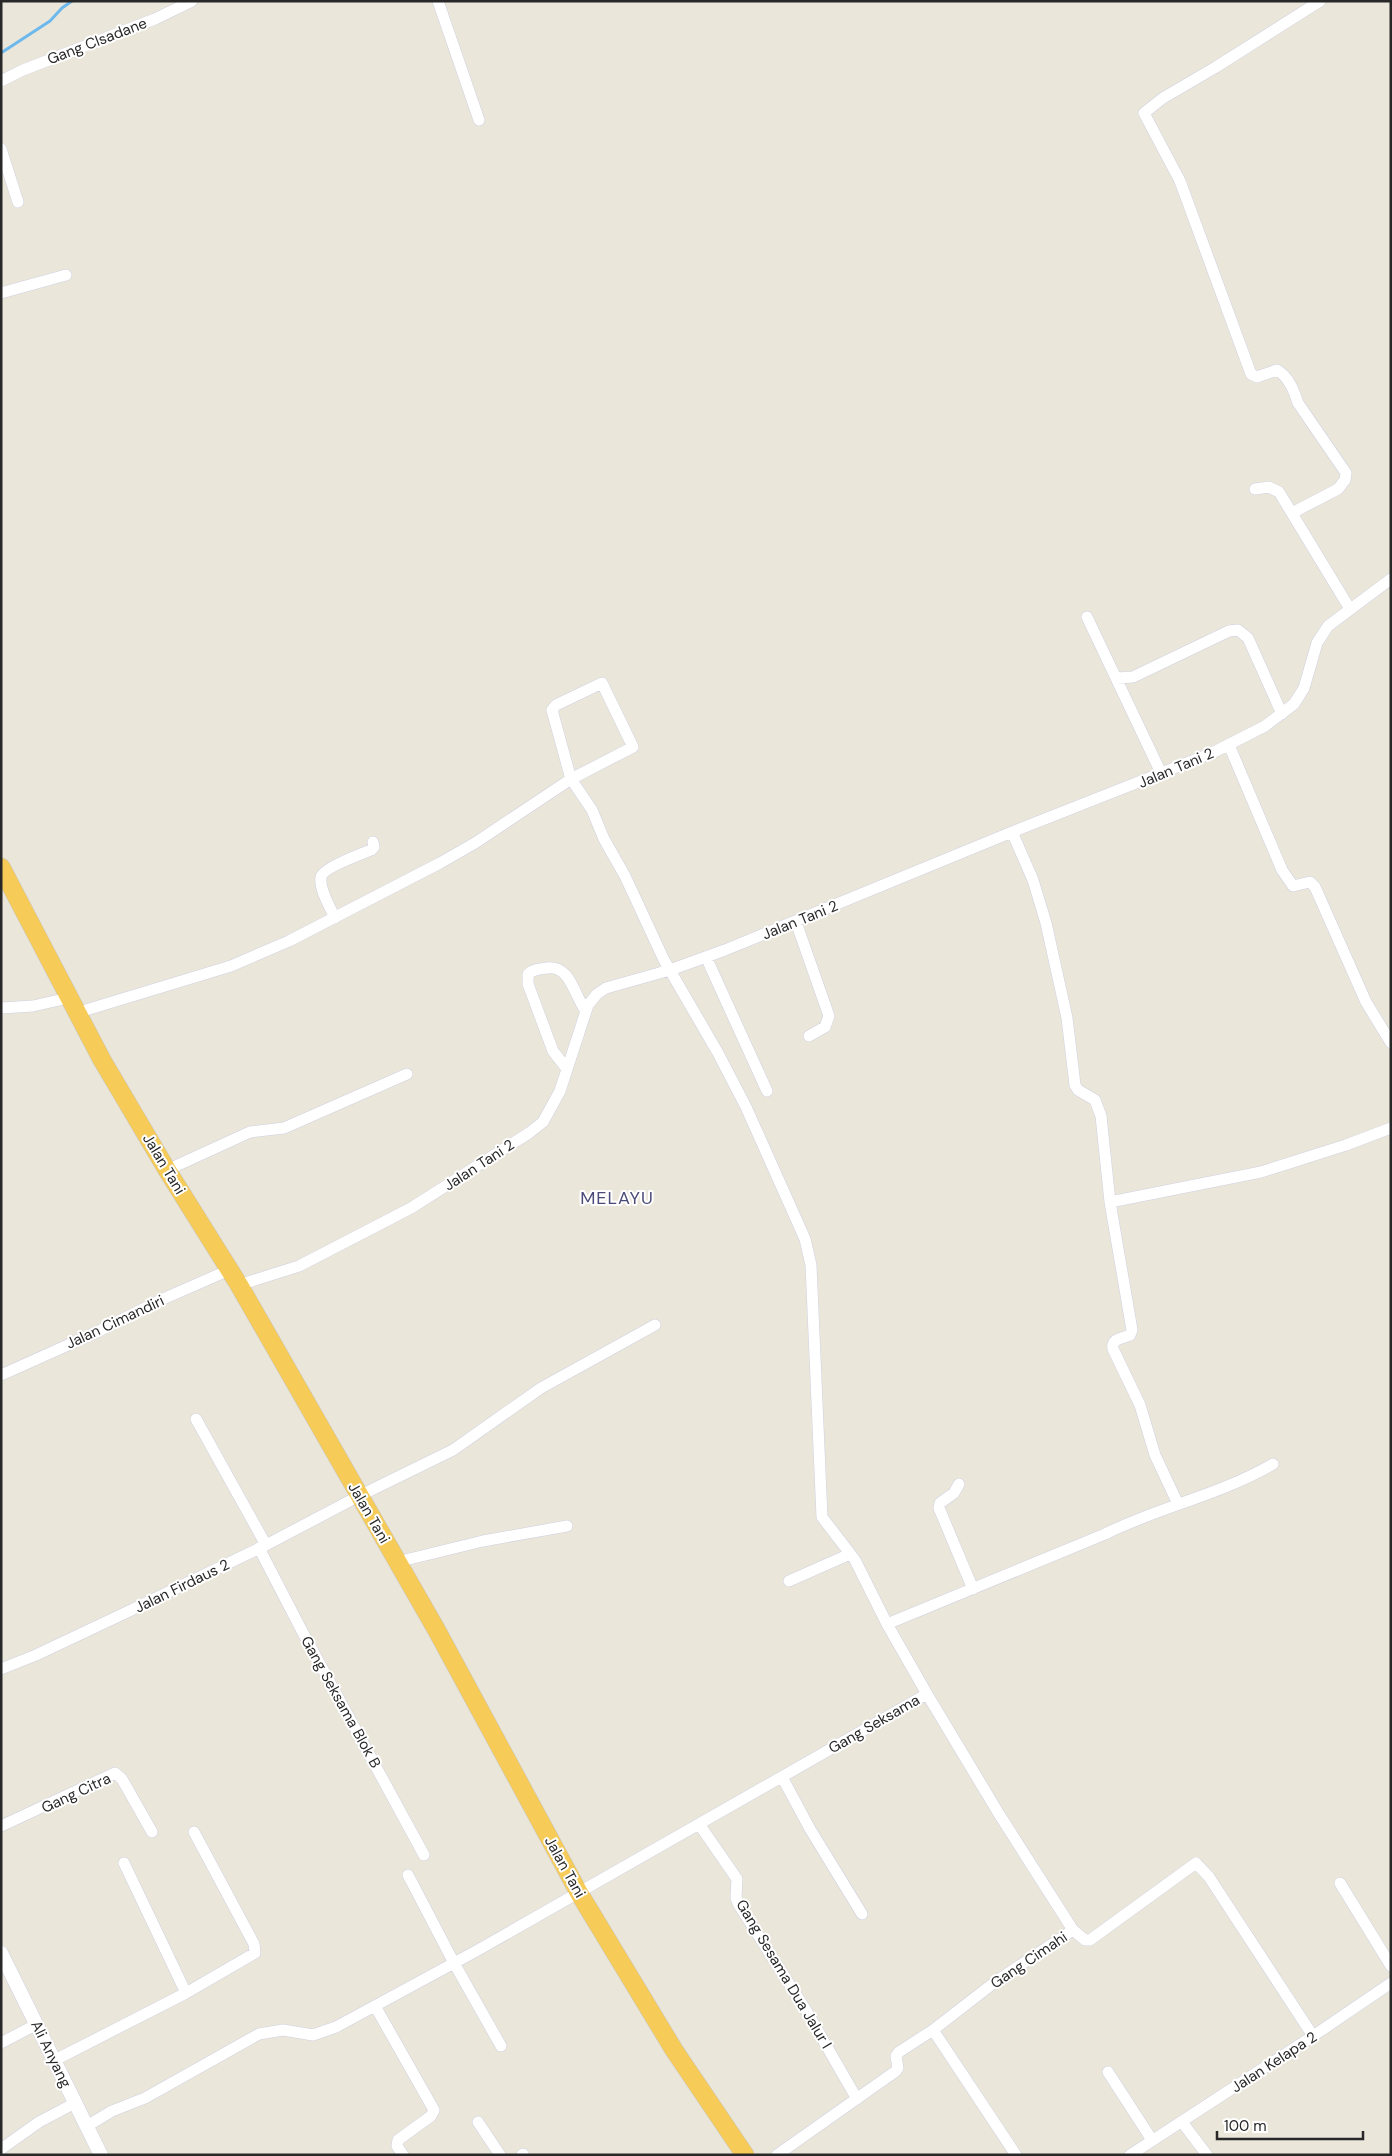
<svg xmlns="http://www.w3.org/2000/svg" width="1392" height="2156" font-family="'DM Sans',sans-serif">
<rect width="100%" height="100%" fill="#ebe6da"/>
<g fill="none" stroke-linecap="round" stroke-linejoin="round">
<path stroke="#6db9ed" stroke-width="3" d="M1 53 50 21 62 8 72 1"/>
<defs>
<path id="minor" d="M438 1 479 120
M1 81 23 70 155 19 192 1
M1 149 18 202
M1 293 66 275
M1255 489 1269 487 1279 492 1350 609
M1292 513 1338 489 1345 480 1346 473 1298 403C1294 391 1289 377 1277 370L1257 377 1251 374 1180 181 1144 113 1163 98 1216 67 1320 1
M1087 617 1162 775
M1117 678 1133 677 1229 631 1238 630 1248 638 1282 714
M1229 745 1282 870 1293 886 1310 882 1315 887 1366 1002 1391 1043
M1012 832 1033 880 1046 923 1067 1018 1075 1085 1078 1090 1095 1100 1101 1116 1110 1202 1132 1330 1130 1335C1122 1339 1111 1338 1113 1349L1140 1405 1155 1455 1178 1504
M335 918C330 907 319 889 321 877 323 868 361 854 371 850L374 847 373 842
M796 922 829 1016 825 1027 809 1036
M706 957 767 1091
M1 1008 33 1006 68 998
M76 1013 231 966 289 941 440 863 475 843 571 779 633 747 602 683 556 705 552 710 569 772 571 779 592 810 604 839 625 876 664 960 718 1053 746 1107 805 1239 811 1265 822 1517 855 1560 887 1624 1105 1534C1159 1507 1220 1495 1273 1464
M567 1069 553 1051 528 984V974C534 969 540 969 547 968 571 965 574 996 586 1011
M167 1170 250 1132 284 1128 407 1074
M1110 1202 1261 1172 1346 1145 1391 1128
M239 1285 299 1266 411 1208 529 1133 543 1122 560 1091 588 1005 597 994 606 988 670 970 725 950 1012 832 1212 753 1265 726 1294 704 1304 688 1317 643 1328 626 1391 579
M1 1375 97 1332 163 1299 229 1270
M196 1419 266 1545
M959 1484 954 1493 940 1503 939 1508 973 1589
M259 1548 303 1633 424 1855
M397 1562 483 1541 567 1526
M789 1581 850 1554
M887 1624 927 1694
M1 1669 36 1655 125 1613 266 1545 359 1496 453 1450 541 1388 655 1325
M782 1777 810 1829 862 1914
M699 1824 737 1879 736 1898 739 1905 807 2012 857 2099
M1 1826 115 1773 122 1779 152 1832
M124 1863 186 1993
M408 1875 454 1963 501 2046
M1340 1883 1391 1966
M375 2006 434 2110 431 2116 398 2140 397 2146 403 2155
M933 2030 1016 2155
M1 2043 37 2024
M55 2060 186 1993 255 1953 254 1944 194 1832
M1108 2072 1152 2140
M478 2122 500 2155
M1182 2122 1207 2155
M87 2126 112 2111 145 2098 259 2034 283 2030 313 2035 336 2027 478 1950 927 1694 999 1814 1073 1930
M1 2149 39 2122 75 2103
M522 2155 523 2154
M777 2155 896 2071 898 2068 896 2056 899 2052 933 2030 995 1982 1073 1930 1085 1940H1090L1196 1863 1209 1877 1313 2036
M1130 2155 1313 2036 1391 1983"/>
<path id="tertiary" d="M1 1953 101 2155"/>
<path id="trunk" d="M1 867 102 1060 167 1170 239 1285 436 1629 579 1893 674 2050 745 2155"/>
</defs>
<use href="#minor" stroke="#cfd0e1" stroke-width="12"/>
<use href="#tertiary" stroke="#cfd0e1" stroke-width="15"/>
<use href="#trunk" stroke="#c7c7c7" stroke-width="19"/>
<use href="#minor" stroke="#fff" stroke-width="11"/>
<use href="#tertiary" stroke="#fff" stroke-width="14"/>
<use href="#trunk" stroke="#f6cb58" stroke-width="18"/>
</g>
<g text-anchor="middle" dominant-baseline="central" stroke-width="4" stroke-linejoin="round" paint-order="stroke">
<g font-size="15" fill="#282828" stroke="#fff">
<text transform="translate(97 41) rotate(-21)">Gang CIsadane</text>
<text transform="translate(1176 768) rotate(-23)">Jalan Tani 2</text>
<text transform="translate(800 920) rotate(-22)">Jalan Tani 2</text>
<text transform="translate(164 1164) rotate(59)">Jalan Tani</text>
<text transform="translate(479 1165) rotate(-33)">Jalan Tani 2</text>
<text transform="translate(115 1322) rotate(-25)">Jalan Cimandiri</text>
<text transform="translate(369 1513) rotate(60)">Jalan Tani</text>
<text transform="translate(182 1586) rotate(-26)">Jalan Firdaus 2</text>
<text transform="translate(341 1702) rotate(61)">Gang Seksama Blok B</text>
<text transform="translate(874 1724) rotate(-30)">Gang Seksama</text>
<text transform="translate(76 1793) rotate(-25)">Gang Citra</text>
<text transform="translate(565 1867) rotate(61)">Jalan Tani</text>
<text transform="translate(1029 1960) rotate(-34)">Gang Cimahi</text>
<text transform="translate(784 1974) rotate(59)">Gang Sesama Dua Jalur I</text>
<text transform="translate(51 2054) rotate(64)">Ali Anyang</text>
<text transform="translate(1274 2062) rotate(-33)">Jalan Kelapa 2</text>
</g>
<g font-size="18" letter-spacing="1" fill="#4a4b78" stroke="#fff">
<text x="617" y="1198">MELAYU</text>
</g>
</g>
<rect width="1392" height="2156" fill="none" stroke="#282828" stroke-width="5"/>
<path d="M1217 2131v8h146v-8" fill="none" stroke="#282828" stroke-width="2.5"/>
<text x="1224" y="2131" font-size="15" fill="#282828" stroke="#ffffff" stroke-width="4" paint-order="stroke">100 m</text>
</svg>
